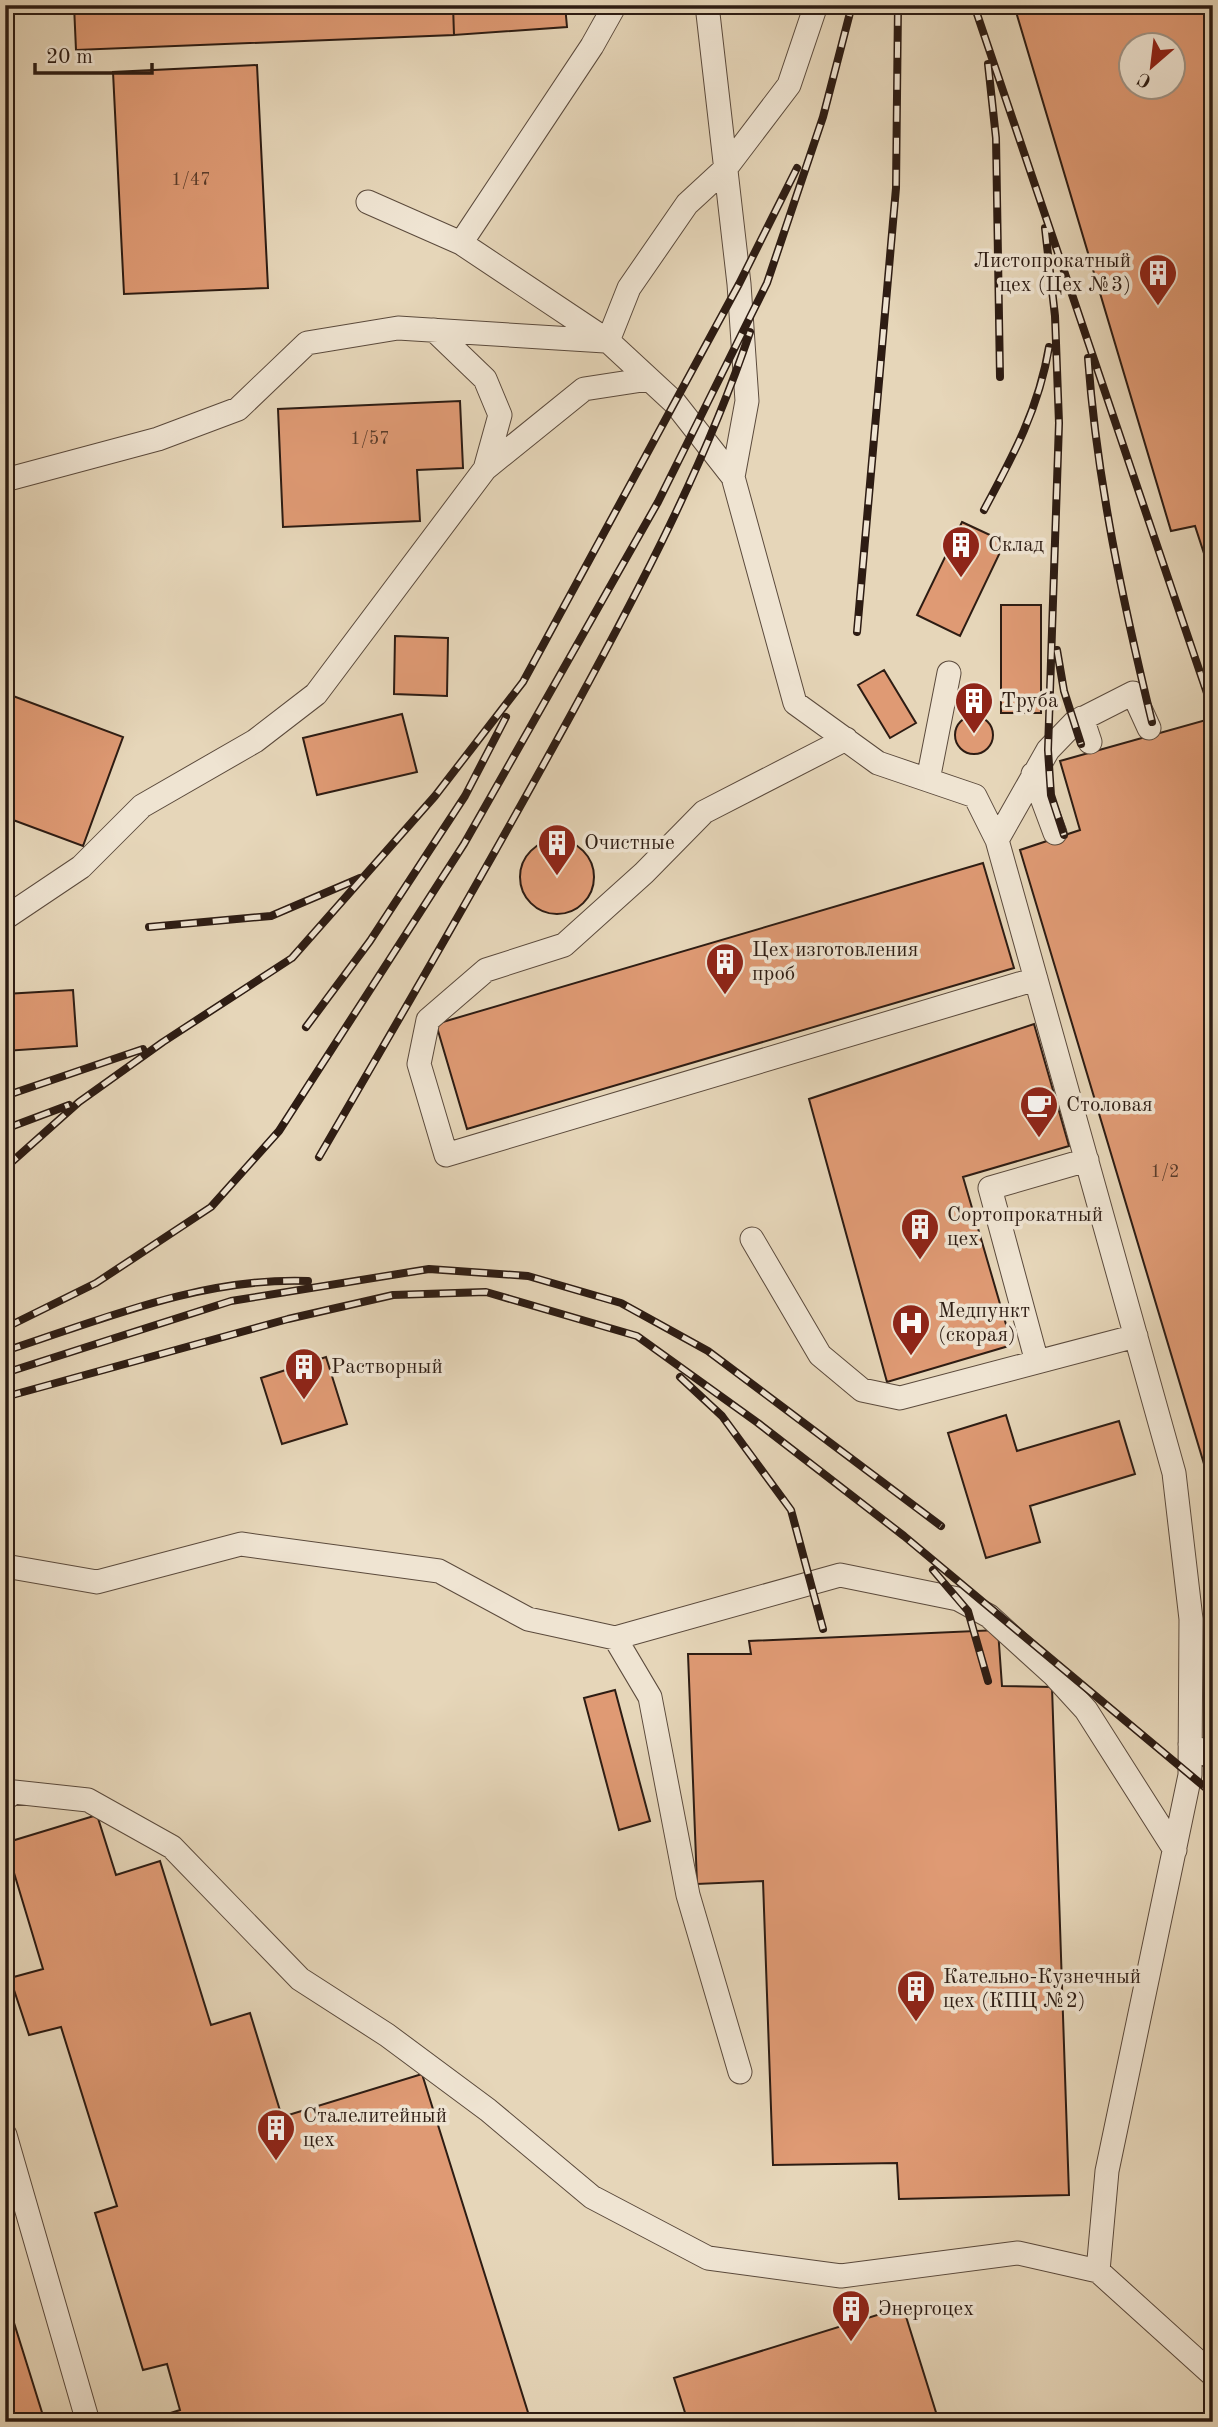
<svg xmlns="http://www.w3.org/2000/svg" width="1218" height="2427" font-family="'Old Standard TT',serif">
<rect width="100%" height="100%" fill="#e6d6b9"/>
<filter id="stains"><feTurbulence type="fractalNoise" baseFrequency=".00286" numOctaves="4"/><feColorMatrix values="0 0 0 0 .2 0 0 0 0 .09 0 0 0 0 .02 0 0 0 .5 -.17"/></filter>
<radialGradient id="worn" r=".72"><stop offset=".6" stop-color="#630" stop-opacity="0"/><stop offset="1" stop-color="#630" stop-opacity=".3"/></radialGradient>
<path fill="#df9a74" stroke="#2d1c13" stroke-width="2" fill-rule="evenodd" d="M74 5H453L454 35 76 50Z
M453 5H565L567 27 454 35Z
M1014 5H1213V581L1195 526 1171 531ZM1130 46H1172V88H1130Z
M257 65 268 288 124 294 113 72Z
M460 401 463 468 417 470 420 521 283 527 278 409Z
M962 522 1005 542 960 636 917 615Z
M1001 605H1041V713H1001Z
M395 636 448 638 447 696 394 694Z
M884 670 916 723 890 738 858 685Z
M5 693 123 737 83 846 5 817Z
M402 714 417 772 317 795 303 738Z
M955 735a19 19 0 1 1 38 0a19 19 0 1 1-38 0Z
M1213 718V1494L1020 850 1080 830 1060 761Z
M520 877a37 37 0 1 1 74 0a37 37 0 1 1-74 0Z
M983 863 1014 968 467 1129 436 1024Z
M73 990 77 1046 5 1051V994Z
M1034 1024 1069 1146 963 1177 1012 1345 887 1382 809 1099Z
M326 1357 347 1424 282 1444 261 1378Z
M1006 1415 1017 1451 1119 1421 1135 1474 1030 1506 1040 1542 986 1558 948 1433Z
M998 1630 1002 1686 1052 1687 1069 2195 899 2199 897 2163 773 2165 763 1881 697 1884 688 1654H751L749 1641Z
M615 1690 650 1821 619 1830 584 1698Z
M97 1815 116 1875 160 1861 211 2025 250 2013 282 2117 422 2074 531 2422H142L180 2410 167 2364 143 2370 95 2213 117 2206 61 2027 29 2035 10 1978 43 1969 5 1843Z
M5 2294 45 2422H5Z
M903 2307 939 2422H860L859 2419 850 2422H688L674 2378Z"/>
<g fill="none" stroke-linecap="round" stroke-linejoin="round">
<defs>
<path id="service" d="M707 5 739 284 747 401 733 477
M368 202 461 243 608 341 675 403 733 477 795 703 878 763 975 796 997 840 1174 1473 1191 1619 1190 1775 1107 2171 1098 2271 1213 2375
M461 243 592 46 615 5
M434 330 485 379 500 415 485 469
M608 341 629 288 687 204 726 168 789 85 816 5
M5 480 158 439 238 409 307 343 398 328 605 341
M1082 718 1090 742
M846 739 704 812 644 873 564 945 486 970 428 1020 419 1064 446 1155 1036 979
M1033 774 1055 833
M928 780 949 673
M997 840 1048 750 1074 723 1133 693 1149 728
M5 918 81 867 142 806 255 741 316 694 485 469 584 389 649 379
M752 1239 820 1355 862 1390 900 1398 1136 1336
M1037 1362 990 1188 1087 1160
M5 1566 97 1582 241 1544 439 1571 528 1619 615 1638 840 1575 958 1599 989 1616 1054 1675 1086 1710 1175 1850
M615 1638 650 1697 688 1895 740 2072
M1190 1744 1213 1758
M5 1799 14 1792 88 1800 172 1847 300 1979 387 2035 488 2110 592 2197 708 2258 841 2276 1018 2253 1098 2271
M5 2135 88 2422"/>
</defs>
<use href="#service" stroke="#5b4a3c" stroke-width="25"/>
<use href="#service" stroke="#efe4d2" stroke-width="23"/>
<defs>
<path id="rail" d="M974 5 1210 702
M988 64 996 138 1000 377
M1045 228 1055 316 1059 423 1048 750 1051 795 1064 835
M1088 358C1097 482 1123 602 1152 722
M984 510C1013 456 1039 408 1049 347
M857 632 896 188 898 5
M1057 650 1064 691 1081 744
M149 927 271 916 360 878
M306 1027 370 941 465 796 506 717
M5 1096 143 1049
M5 1129 69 1105
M319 1157C405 1009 491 861 573 711 640 588 705 465 750 332
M5 1168 79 1102 163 1042 292 958 435 796 523 682 739 284 797 168
M5 1328 96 1283 211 1207 279 1131 464 844 658 502 767 283 823 117 852 5
M5 1351C103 1319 203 1277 308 1281
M5 1373 231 1301 429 1269 528 1276 621 1303 708 1351 941 1526
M680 1377 722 1416 791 1510 823 1629
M5 1397 288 1319 393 1295 486 1292 637 1336 758 1423 904 1536 1213 1794
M933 1570 968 1611 988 1681"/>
</defs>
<use href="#rail" stroke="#2d1c13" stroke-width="8"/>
<use href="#rail" stroke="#efe4d2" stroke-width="5" stroke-dasharray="16" stroke-linecap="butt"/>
</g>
<defs>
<symbol id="building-pin" viewBox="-11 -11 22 30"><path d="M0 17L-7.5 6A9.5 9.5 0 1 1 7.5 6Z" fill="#8f2418" stroke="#efe4d2"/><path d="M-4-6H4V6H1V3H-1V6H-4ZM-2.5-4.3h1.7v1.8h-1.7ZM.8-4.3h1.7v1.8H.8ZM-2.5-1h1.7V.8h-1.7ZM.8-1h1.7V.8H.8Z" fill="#fff"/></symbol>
<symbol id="cafe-pin" viewBox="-11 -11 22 30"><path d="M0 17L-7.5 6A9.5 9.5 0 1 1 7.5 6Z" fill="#8f2418" stroke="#efe4d2"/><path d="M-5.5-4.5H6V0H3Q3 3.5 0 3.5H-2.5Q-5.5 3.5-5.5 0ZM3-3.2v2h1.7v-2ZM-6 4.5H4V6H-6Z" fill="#fff"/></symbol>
<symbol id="hospital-pin" viewBox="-11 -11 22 30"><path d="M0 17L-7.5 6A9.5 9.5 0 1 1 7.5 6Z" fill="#8f2418" stroke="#efe4d2"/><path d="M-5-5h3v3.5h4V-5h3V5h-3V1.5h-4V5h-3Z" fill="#fff"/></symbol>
</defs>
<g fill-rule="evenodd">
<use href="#building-pin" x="1136" y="251" width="44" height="60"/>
<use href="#building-pin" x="939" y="523" width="44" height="60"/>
<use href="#building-pin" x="952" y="679" width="44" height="60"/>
<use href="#building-pin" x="535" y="821" width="44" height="60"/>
<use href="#building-pin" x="703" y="940" width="44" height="60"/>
<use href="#cafe-pin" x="1017" y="1083" width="44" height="60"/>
<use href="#building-pin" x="898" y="1205" width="44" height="60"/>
<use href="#hospital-pin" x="889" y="1301" width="44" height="60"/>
<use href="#building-pin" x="282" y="1345" width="44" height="60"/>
<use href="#building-pin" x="894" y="1967" width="44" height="60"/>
<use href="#building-pin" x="254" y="2106" width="44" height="60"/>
<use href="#building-pin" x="829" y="2287" width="44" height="60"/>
</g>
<g text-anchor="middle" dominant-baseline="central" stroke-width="7" stroke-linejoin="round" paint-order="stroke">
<g font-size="18" fill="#5a3c2b">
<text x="191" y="180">1/47</text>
<text x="370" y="439">1/57</text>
<text x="1165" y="1172">1/2</text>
</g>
<g font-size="21" fill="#2d1c13" stroke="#efe4d2" text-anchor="start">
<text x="1131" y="261" text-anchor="end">Листопрокатный<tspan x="1131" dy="24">цех (Цех №3)</tspan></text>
<text x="988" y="545">Склад</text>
<text x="1001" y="701">Труба</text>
<text x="584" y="843">Очистные</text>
<text x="752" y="950">Цех изготовления<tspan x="752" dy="24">проб</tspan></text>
<text x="1066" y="1105">Столовая</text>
<text x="947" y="1215">Сортопрокатный<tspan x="947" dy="24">цех</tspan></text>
<text x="938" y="1311">Медпункт<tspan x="938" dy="24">(скорая)</tspan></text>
<text x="331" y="1367">Растворный</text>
<text x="943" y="1977">Кательно-Кузнечный<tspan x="943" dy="24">цех (КПЦ №2)</tspan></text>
<text x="303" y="2116">Сталелитейный<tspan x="303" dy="24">цех</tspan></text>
<text x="878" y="2309">Энергоцех</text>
</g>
</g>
<rect width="1218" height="2427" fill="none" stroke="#e6d6b9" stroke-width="28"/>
<rect x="7" y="7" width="1204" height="2413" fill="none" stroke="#2d1c13" stroke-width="3.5"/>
<rect x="14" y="14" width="1190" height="2399" fill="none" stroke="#2d1c13" stroke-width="2"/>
<g transform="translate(1152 66) rotate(208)"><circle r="33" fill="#efe4d2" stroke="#a19486" stroke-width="2"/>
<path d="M0-5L12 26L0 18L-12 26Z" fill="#8f2418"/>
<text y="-10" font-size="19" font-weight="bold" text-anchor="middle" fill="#2d1c13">С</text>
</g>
<path d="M35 63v10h117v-10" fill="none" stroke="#2d1c13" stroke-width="3.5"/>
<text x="46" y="63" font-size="21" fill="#2d1c13" stroke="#efe4d2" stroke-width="5" paint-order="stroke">20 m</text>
<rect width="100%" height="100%" filter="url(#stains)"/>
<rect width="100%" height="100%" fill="url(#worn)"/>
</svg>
